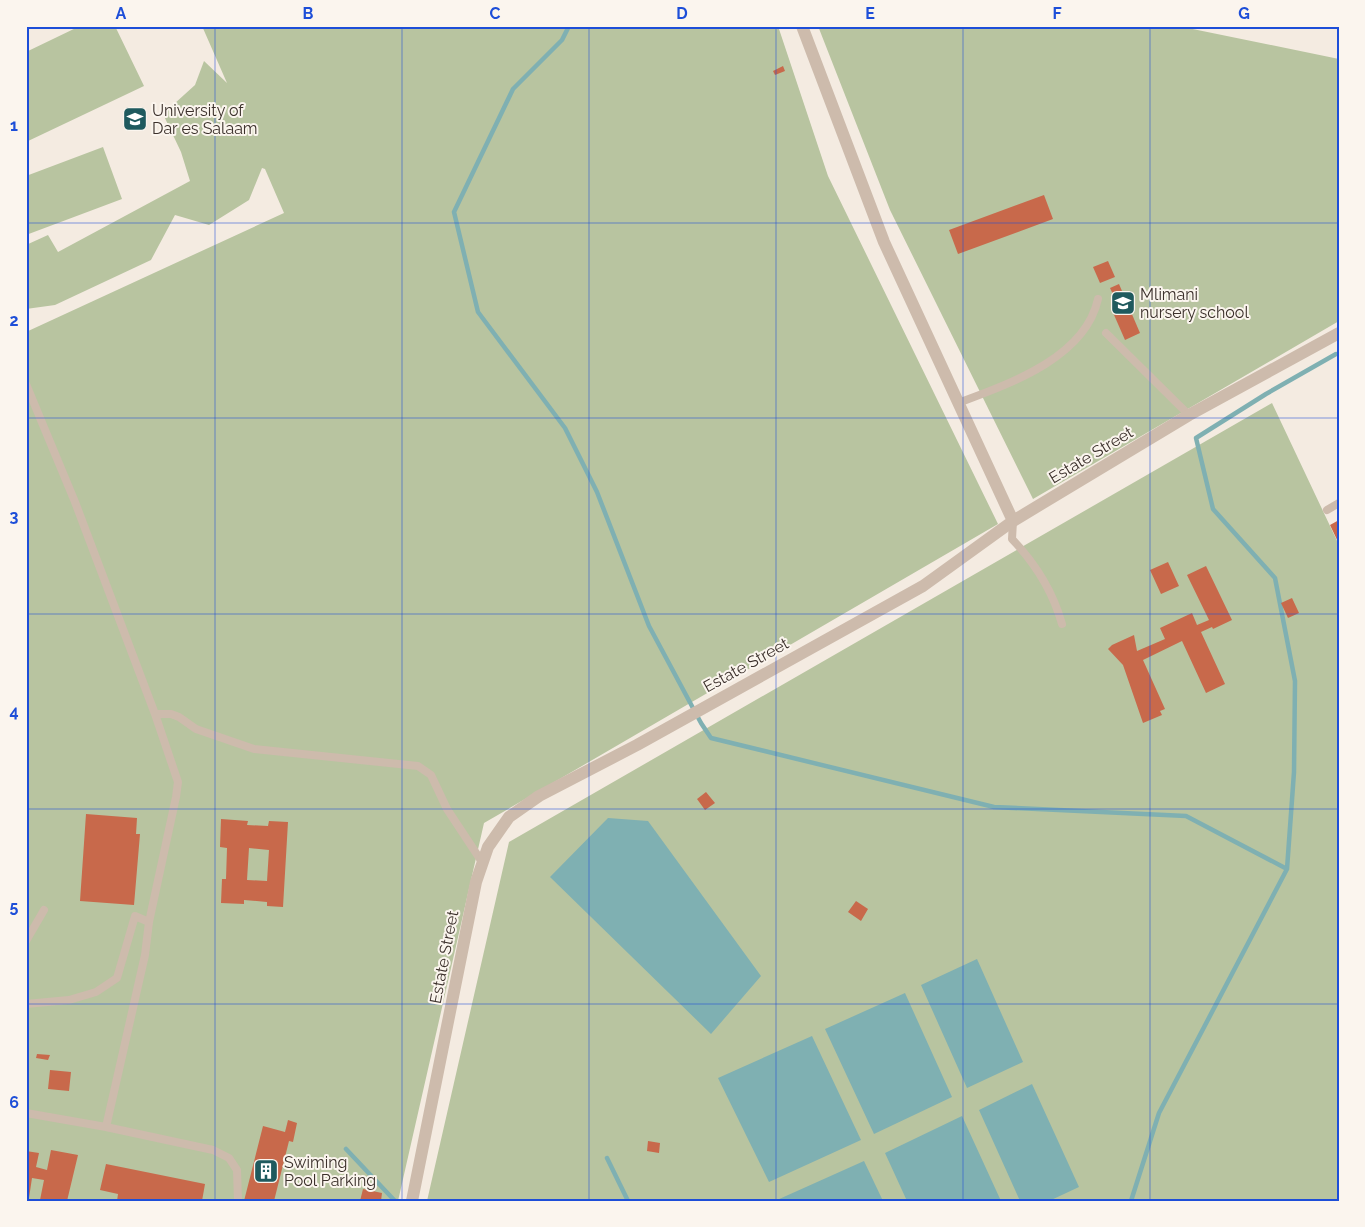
<svg xmlns="http://www.w3.org/2000/svg" width="1365" height="1227" font-family="Raleway,sans-serif">
<rect width="100%" height="100%" fill="#f4ebe1"/>
<path fill="#b8c4a0" d="M80 26H115L144 86 26 142V52Z
M202 26H778L828 176 998 524 484 823 398 1201H26V332L284 213 265 169 262 168 249 200 209 225 175 215 151 260 55 305 26 309V245L48 235 58 252 190 181 181 152 163 114 195 85 204 61 227 83Z
M818 26H1178L1339 59V321L1033 499 890 210Z
M103 147 122 199 26 235V176Z
M1272 403 1339 545V1201H427L509 842Z"/>
<path fill="#7fb0b2" d="M608 818 648 821 761 976 711 1034 550 877Z
M977 959 1023 1062 967 1088 921 985Z
M905 993 952 1097 874 1134 825 1029Z
M812 1036 861 1140 769 1182 718 1078Z
M1032 1084 1079 1187 1049 1201H1020L979 1110Z
M962 1116 1001 1201H907L885 1153Z
M864 1161 883 1201 777 1200Z"/>
<g fill="none" stroke-linecap="round" stroke-linejoin="round">
<path stroke="#7fb0b2" stroke-width="4.5" d="M569 26 562 40 513 89 454 212 478 312 565 428 597 492 649 626 701 723 711 738 994 807 1186 816 1287 869
M346 1149 395 1201
M607 1158 628 1201
M1131 1201 1159 1113 1287 869 1294 772 1295 681 1275 578 1213 509 1196 438 1266 394 1336 354"/>
</g>
<path fill="#c8694b" fill-rule="evenodd" d="M783 66 785 71 775 75 773 71Z
M1044 195 1053 219 958 254 949 230Z
M1108 261 1115 277 1100 283 1093 267Z
M1119 284 1140 333 1125 340 1111 308 1118 305 1110 288Z
M1339 520V544L1330 525Z
M1168 562 1179 586 1161 594 1150 570Z
M1206 566 1232 620 1213 629 1212 627 1201 632 1225 684 1206 693 1182 641 1143 660 1165 709 1160 711 1162 715 1143 723 1123 665 1108 649 1112 645 1134 635 1137 651 1165 639 1160 628 1192 613 1197 625 1209 620 1187 575Z
M1292 598 1299 613 1288 618 1281 603Z
M706 792 715 803 705 810 697 799Z
M86 814 137 818 136 834H140L134 905 80 901Z
M221 819 248 821 247 825 268 826 269 821 288 822 283 907 267 906V902L244 900V904L221 903 222 879H226L227 848 220 847ZM249 848 269 850 267 881 247 880Z
M856 901 868 909 861 921 848 912Z
M37 1054 50 1055 48 1060 36 1058Z
M50 1070 71 1072 69 1091 48 1089Z
M288 1120 297 1123 293 1142 289 1141 274 1201H244L263 1126 285 1132Z
M648 1141 660 1143 659 1153 647 1151Z
M51 1150 78 1155 67 1201 40 1200 44 1180 32 1178 29 1198 26 1197V1151L39 1153 36 1167 47 1170Z
M106 1164 205 1184 202 1201H117L118 1194 100 1190Z
M363 1189 382 1193 381 1201H360Z"/>
<g fill="none" stroke-linecap="round" stroke-linejoin="round">
<path stroke="#cdbbac" stroke-width="8" d="M1106 333 1189 415
M26 384 75 502 155 714 178 782 176 797 149 922 145 955 106 1127
M958 403C1009 384 1085 358 1098 299
M1327 510 1339 503
M1013 521 1012 539C1035 563 1053 592 1062 624
M155 714H171L179 717 196 729 254 749 418 766 431 775 447 809 482 862
M26 941 44 910
M26 1004 69 1000 96 992 117 978 135 916 149 922
M26 1113 106 1127 213 1150 229 1158 237 1170 238 1201"/>
<path stroke="#cdbbac" stroke-width="12" d="M802 26 884 242 1013 521
M412 1201 476 882 488 847 509 817 539 796 637 745 923 586 1013 521 1189 415 1339 333"/>
</g>
<path fill="none" stroke="#1d4ed8" stroke-width="1" stroke-opacity="0.55" d="M215 26V1201M402 26V1201M589 26V1201M776 26V1201M963 26V1201M1150 26V1201M26 223H1339M26 418H1339M26 614H1339M26 809H1339M26 1004H1339"/>
<defs>
<symbol id="university-square" viewBox="-11 -11 22 22"><rect x="-9" y="-9" width="18" height="18" rx="4" fill="#1f5a5e" stroke="#fbf5ee"/><path d="M0-5L7-2L0 1L-7-2ZM-4 1L0 2.5L4 1V4Q0 6-4 4Z" fill="#fff"/></symbol>
<symbol id="school-square" viewBox="-11 -11 22 22"><rect x="-9" y="-9" width="18" height="18" rx="4" fill="#1f5a5e" stroke="#fbf5ee"/><path d="M0-5L7-2L0 1L-7-2ZM-4 1L0 2.5L4 1V4Q0 6-4 4Z" fill="#fff"/></symbol>
<symbol id="building-square" viewBox="-11 -11 22 22"><rect x="-9" y="-9" width="18" height="18" rx="4" fill="#1f5a5e" stroke="#fbf5ee"/><path d="M-4-6H4V6H1V3H-1V6H-4ZM-2.5-4.3h1.7v1.8h-1.7ZM.8-4.3h1.7v1.8H.8ZM-2.5-1h1.7V.8h-1.7ZM.8-1h1.7V.8H.8Z" fill="#fff"/></symbol>
</defs>
<g fill-rule="evenodd">
<use href="#university-square" x="121" y="105" width="28" height="28"/>
<use href="#school-square" x="1109" y="289" width="28" height="28"/>
<use href="#building-square" x="252" y="1157" width="28" height="28"/>
</g>
<g text-anchor="middle" dominant-baseline="central" stroke-width="4" stroke-linejoin="round" paint-order="stroke">
<g font-size="16" fill="#3b302b" stroke="#fbf5ee" text-anchor="start">
<text x="152" y="110">University of<tspan x="152" dy="18">Dar es Salaam</tspan></text>
<text x="1140" y="294">Mlimani<tspan x="1140" dy="18">nursery school</tspan></text>
<text x="284" y="1162">Swiming<tspan x="284" dy="18">Pool Parking</tspan></text>
</g>
<g font-size="16" fill="#3b302b" stroke="#fbf5ee">
<text transform="translate(1091 455) rotate(-31)">Estate Street</text>
<text transform="translate(746 665) rotate(-29)">Estate Street</text>
<text transform="translate(444 957) rotate(-79)">Estate Street</text>
</g>
</g>
<rect width="1365" height="1227" fill="none" stroke="#fbf5ee" stroke-width="55"/>
<rect x="28" y="28" width="1310" height="1172" fill="none" stroke="#1d4ed8" stroke-width="2"/>
<g font-size="16" text-anchor="middle" font-weight="bold" fill="#1d4ed8">
<text x="121" y="19">A</text>
<text x="308" y="19">B</text>
<text x="495" y="19">C</text>
<text x="682" y="19">D</text>
<text x="870" y="19">E</text>
<text x="1057" y="19">F</text>
<text x="1244" y="19">G</text>
<text x="14" y="131">1</text>
<text x="14" y="326">2</text>
<text x="14" y="522">3</text>
<text x="14" y="717">4</text>
<text x="14" y="912">5</text>
<text x="14" y="1108">6</text>
</g>
</svg>
